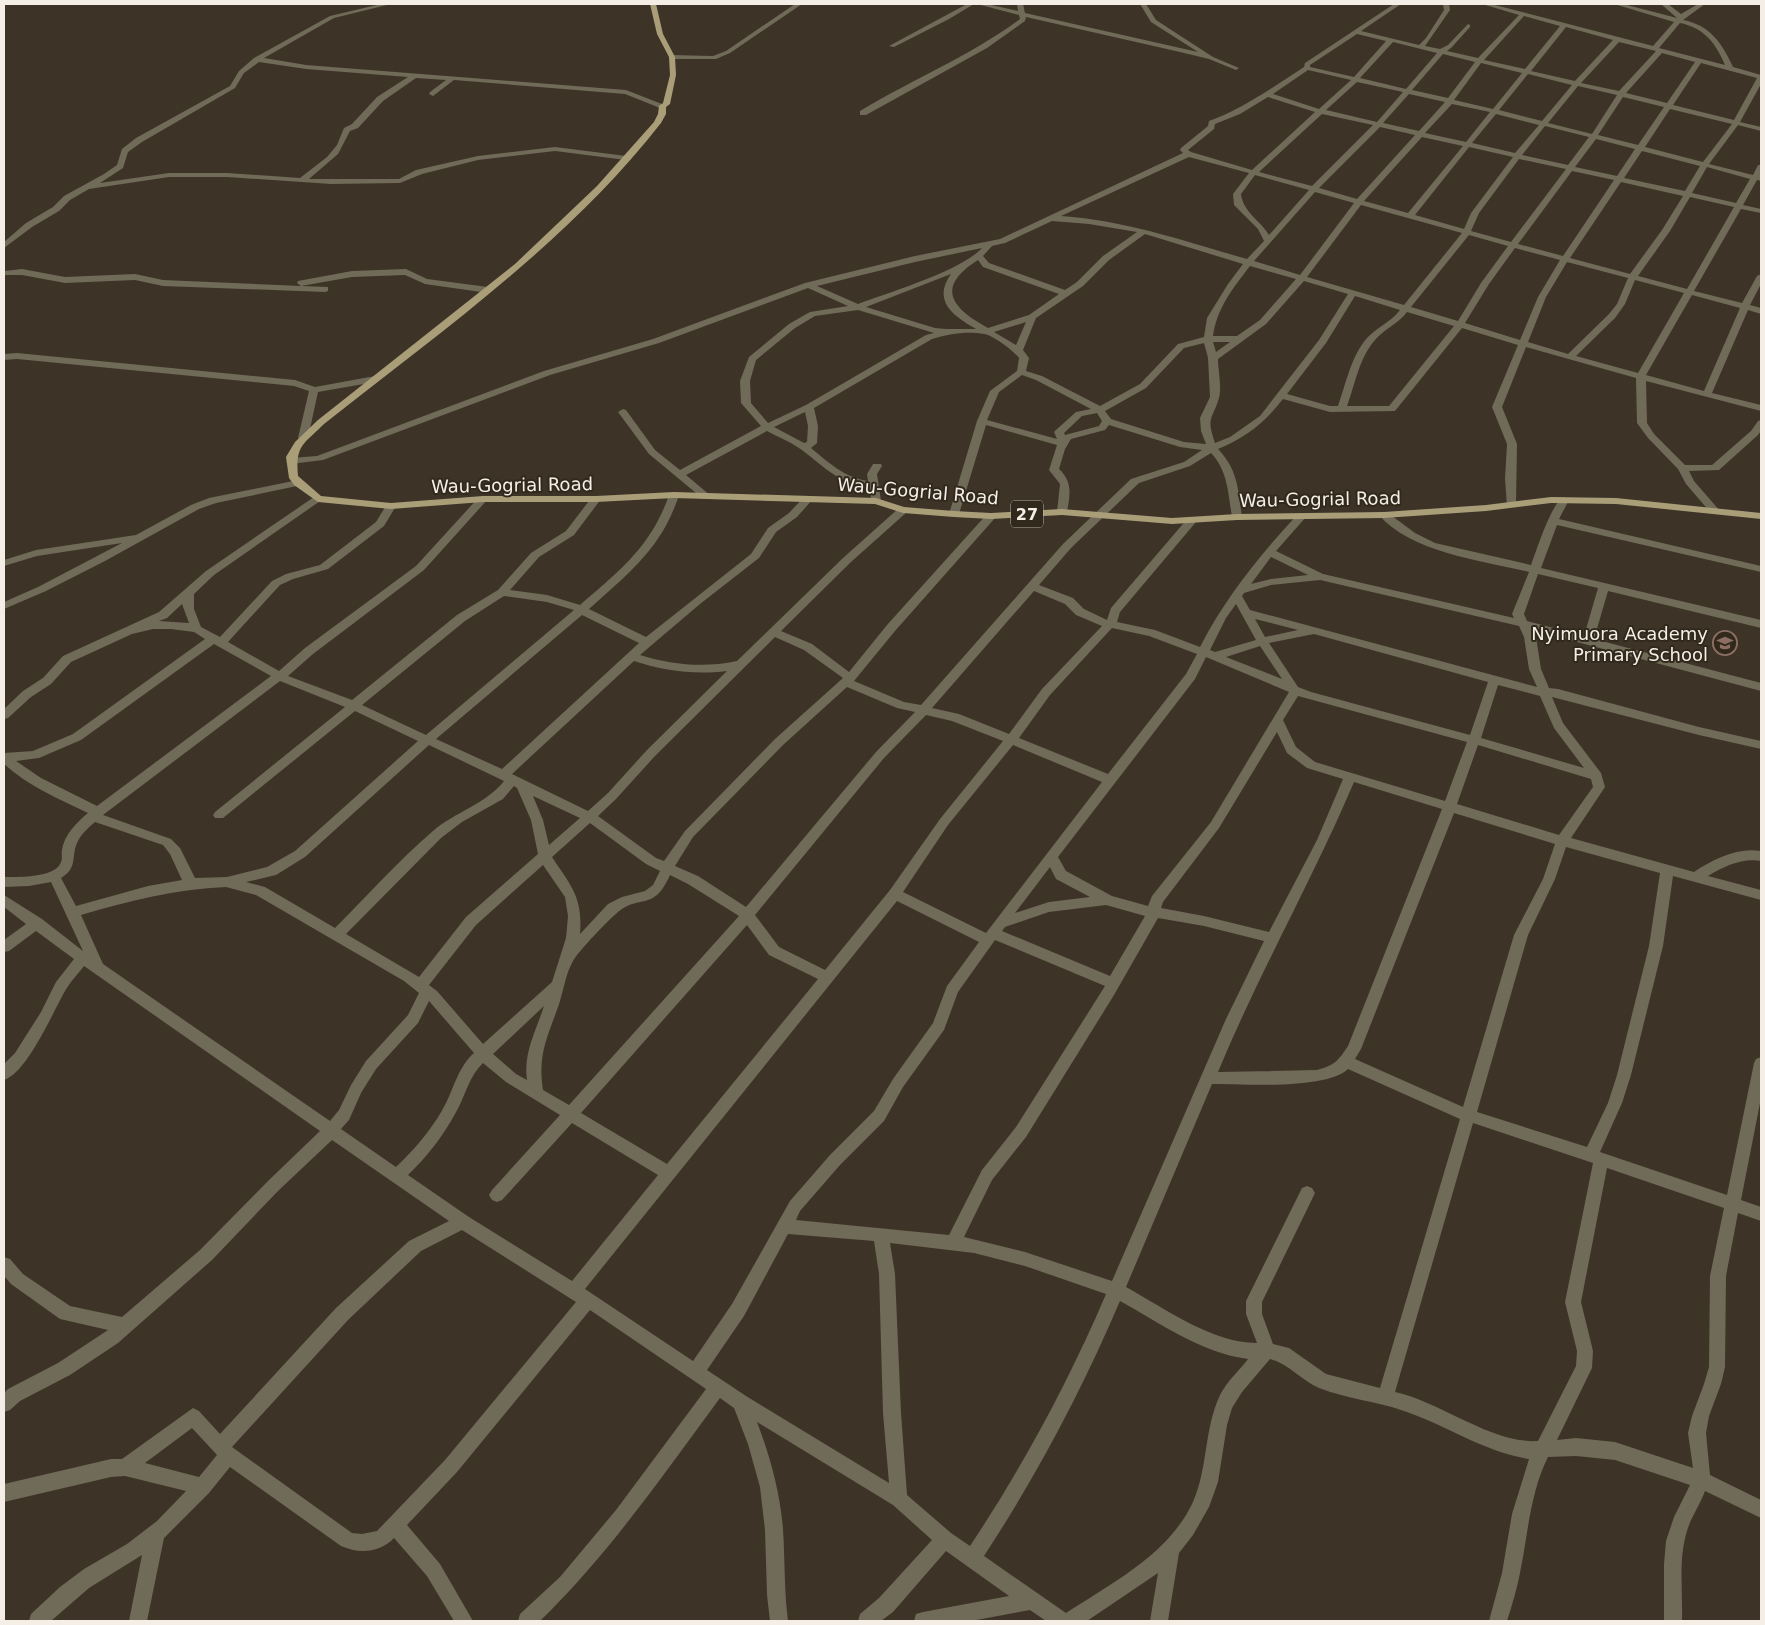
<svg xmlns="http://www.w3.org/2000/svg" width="1765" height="1625" font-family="'DejaVu Sans',sans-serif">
<rect width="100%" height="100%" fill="#3d3327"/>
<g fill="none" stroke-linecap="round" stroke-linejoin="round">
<path fill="#706a58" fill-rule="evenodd" d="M381 4H391L334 18 264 58 306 65 626 90 667 106 660 108 625 94 454 80 433 96 429 94 430 92 446 80 416 78 383 101 358 128 350 131 338 154 309 179H399L416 170 478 156 555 147 626 156 630 158 626 160 555 151 478 160 422 174 400 183 331 184 227 177H169L89 189 70 200 59 211 32 227 4 248V242L26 223 53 207 64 196 104 174 117 165 122 149 136 138 230 86 239 71 254 58 330 16ZM259 62 306 69 408 77 377 97 352 124 344 128 337 145 327 157 300 178 227 173H169L100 183 123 168 128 152 142 142 235 88 244 73Z
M795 4H802L730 53 716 59H672L669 57 672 55 713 56 726 51Z
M967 4H974L949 19 894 47 889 46Z
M977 4H987L1018 11 1017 4H1023L1025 13 1198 52 1151 22 1140 4H1146L1156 20 1213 57 1239 68 1236 70 1209 59 1180 52 1026 17 1025 21 987 48 866 115H860V111C913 79 970 56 1020 19L1019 15Z
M1394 4H1401L1361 31 1419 45 1426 38 1444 10 1443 4H1449L1450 10 1425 46 1440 49 1448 45 1468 24 1470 25V27L1452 47 1447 51 1478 58 1519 15 1482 4H1491L1653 46 1674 22 1614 4H1623L1677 18 1661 4H1668L1681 14 1698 4H1705L1683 20C1710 25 1722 43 1733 67L1761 75V84L1740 122 1761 127V131L1738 125 1709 164 1753 175 1758 165H1761L1760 176 1761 181 1757 180 1743 205 1761 209V213L1741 209 1694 291 1742 303 1757 276 1761 274V284L1750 305 1761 308V314L1748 310 1712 393 1761 405V411L1646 381 1647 423 1654 434 1685 465H1712L1751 431 1758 421 1761 420V431L1758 435 1719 470 1689 471 1694 481 1720 511 1715 514 1711 513 1686 484 1678 469 1648 438 1637 423 1636 378 1526 347 1502 407 1517 444 1516 504 1515 506H1507L1505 479 1507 444 1492 407 1518 345 1462 328 1395 411 1330 412 1283 399C1263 424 1248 436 1218 449 1238 470 1238 489 1242 517L1241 519 1237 520 1232 517C1228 493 1228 471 1211 453L1190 466 1139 483 1071 548 1039 585 1073 598 1084 609 1107 620 1111 608 1188 518H1196L1197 520 1196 522 1120 612 1117 622 1155 630 1200 647C1225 598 1260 555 1297 515L1301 514 1306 517 1276 551 1323 574 1514 618 1512 614 1529 572C1483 561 1410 552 1379 515L1384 512 1388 513 1415 533 1435 543 1531 565C1536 552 1552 501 1564 497L1569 500 1559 519 1761 566V572L1557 525 1541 568 1761 620V628L1608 591 1594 639 1761 683V691L1532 630 1536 637 1541 669 1549 688 1558 689 1699 727 1761 741V749L1699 735 1552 697 1563 723 1601 773 1605 787 1571 838 1694 872C1713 859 1738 847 1761 851V861C1742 858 1725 866 1708 876L1761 890V900L1673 876 1663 946 1631 1075 1622 1103 1600 1152 1727 1195 1754 1063 1756 1059 1761 1057V1098L1741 1200 1761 1207V1221L1738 1213 1726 1276 1725 1367 1721 1384 1709 1416 1706 1433 1710 1475 1761 1500V1518L1705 1491C1700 1505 1691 1517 1687 1531 1678 1560 1683 1591 1682 1621H1664V1564L1666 1541 1674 1517 1690 1485 1615 1460 1576 1456 1548 1457C1530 1493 1528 1534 1520 1573 1517 1589 1512 1605 1507 1621H1489L1502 1573 1512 1514 1529 1459C1484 1452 1446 1425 1404 1411 1376 1401 1347 1399 1319 1388 1301 1380 1289 1364 1270 1359L1242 1392 1232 1408 1227 1425 1218 1482 1209 1507 1193 1535 1179 1553 1168 1621H1150L1158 1573 1087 1621H1046L1030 1610 971 1621H914L916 1614 923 1612 1009 1596 946 1551 893 1612 881 1621H858L860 1614 879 1598 932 1540 893 1505 757 1422C770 1456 780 1492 783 1529 785 1560 784 1590 788 1621H770L767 1595 765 1530 760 1487 748 1444 734 1408 720 1398C663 1475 609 1554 540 1621H518L520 1614 560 1577 616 1510 706 1389 590 1310 457 1472 407 1525 440 1564 473 1621H454L427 1576 394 1538C380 1553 359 1554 341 1546L230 1467 209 1493 164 1538 147 1621H129L142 1555 89 1588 51 1621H29L31 1614 60 1587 84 1569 127 1544 157 1521 186 1491 125 1476 111 1477 4 1502V1484L111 1459H122L193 1408 199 1411 220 1434 336 1308 409 1241 449 1221 332 1140 278 1191 212 1260 118 1343 70 1375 20 1401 10 1410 4 1412V1393L8 1389 58 1363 108 1330 60 1319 11 1284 4 1276V1257L10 1259 23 1274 70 1306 122 1317 200 1250 268 1181 320 1131 84 966C78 974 70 982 65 991 53 1012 27 1073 4 1080V1064L15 1053 41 1012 56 982 74 959 36 931 9 951 4 952V940L26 924 4 907V895L42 919 83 951 51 882 29 886 4 887V877C18 877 56 878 61 862 63 858 61 854 62 850 64 835 77 822 88 813 59 799 28 786 4 764V753L33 751 73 734 205 639 194 632 171 629H153L132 634 71 662 51 684 31 697 8 718 4 719V709L23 691 43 678 63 656 159 612 206 571 314 497 318 496 323 499 214 575 194 594V609L201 627 220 637 272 581 286 574 320 565 376 522 387 504H395L396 506 384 526 328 569 293 579 280 585 228 642 279 671 305 648 416 566 479 497 483 496 488 499 424 570 313 654 288 676 352 700 457 615 498 590 531 553 566 531 592 497 596 496 601 499 574 535 539 557 510 590 547 595 580 605C620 570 651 547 669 495L674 492 679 495C662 548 629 573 589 609L646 637 751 554 768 528 789 513 804 497 808 496 813 499 797 517 776 532 759 558 700 604 640 655C672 665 704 668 737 661L843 558 899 508H907V512L851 562 781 631 812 644 849 672 887 625 987 514H995L996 516 995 518 895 631 854 681 904 702 921 705 1063 544 1131 479 1184 462 1202 450 1180 447 1109 425 1105 430 1071 439 1065 449 1059 469C1073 482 1070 495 1067 512L1062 515 1057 512 1060 484 1049 470 1057 445 986 425 959 514 958 516H950L949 514 977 421 990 391 1017 371 1019 358C1014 351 993 335 984 334 967 331 948 334 932 339L814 408 818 426 817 443 811 448C828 462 845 478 868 481L867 474 873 464H881L882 466 877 474 881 501 880 503H872L869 487C840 484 824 467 802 450 791 442 778 437 767 431L686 475 711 496 706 499 702 498 649 454 618 412 623 409 626 410 655 450 680 470 761 426 741 403 740 381 749 357 789 324 810 312 848 306 808 288 659 343 550 375 323 460 291 464 286 461 291 458 317 456 544 371 653 339 805 283 915 256 1000 239 1183 153 1180 150 1181 148 1208 126 1209 121C1244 108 1273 87 1304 67L1305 63ZM1524 16 1560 26 1525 69 1484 60ZM1680 23C1705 28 1716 44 1725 65L1659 48ZM1566 27 1613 40 1575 81 1531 71ZM1357 34 1386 41 1354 77 1310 67V65ZM1393 42 1437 53 1406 89 1360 78ZM1619 42 1656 51 1619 91 1581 83ZM1662 53 1695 62 1667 103 1626 93ZM1443 54 1475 62 1448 98 1412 90ZM1481 63 1522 73 1493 109 1454 100ZM1701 63 1757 78 1734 120 1673 105ZM1308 70 1351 80 1319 109 1273 94ZM1528 74 1572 85 1542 121 1499 110ZM1357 82 1403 92 1377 122 1326 110ZM1578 86 1617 95 1592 134 1548 123ZM1409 94 1445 102 1419 131 1383 123ZM1268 97 1315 112 1252 170 1191 152 1188 150 1214 129 1215 124 1240 114ZM1623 97 1664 107 1638 145 1598 135ZM1452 104 1490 112 1466 142 1425 133ZM1670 109 1732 124 1703 162 1645 147ZM1322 114 1373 125 1312 186 1259 172ZM1496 114 1539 125 1515 153 1472 143ZM1545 126 1589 137 1568 165 1522 155ZM1380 127 1415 135 1357 199 1319 188ZM1422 137 1463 146 1408 213 1364 201ZM1596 139 1635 149 1617 176 1575 167ZM1469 147 1513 157 1471 213 1464 229 1415 215ZM1642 151 1700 166 1685 191 1624 178ZM1189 157 1249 173 1233 194 1234 205 1258 229 1264 241 1247 259C1183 241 1129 221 1061 216ZM1519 159 1566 169 1511 242 1471 231 1479 213ZM1707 167 1750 179 1736 203 1692 193ZM1572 171 1614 180 1563 256 1518 244ZM1255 175 1309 190 1269 235C1260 220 1243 212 1241 194ZM1621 182 1683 196 1662 230 1630 274 1570 258ZM1315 192 1354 203 1300 275 1254 261ZM1690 197 1734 207 1687 289 1638 276 1670 231ZM1361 205 1462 233 1404 305 1307 277ZM1052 221 1089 224 1137 232 1103 256 1077 282 1065 290 989 263 983 256 992 246 1005 243ZM1145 234 1243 264 1228 284 1207 318 1204 337 1178 344 1140 384 1100 406 1042 376 1026 371 1029 358 1023 350 1036 318 1083 286 1109 260ZM1469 235 1508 246 1481 283 1458 321 1411 307ZM982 248C961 271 890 292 858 304L817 286 915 262ZM1515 248 1560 260 1538 297 1520 340 1465 323 1489 284ZM978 260 983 267 1059 294 1029 315 988 328C951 308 935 287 978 260ZM1567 262 1628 278 1617 304 1609 314 1568 354 1528 342 1546 297ZM1250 266 1296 279 1260 320 1237 336H1213C1217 308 1233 288 1250 266ZM951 274C932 301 953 316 976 329H946L935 328 866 307ZM1635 280 1684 293 1638 373 1576 356 1615 318 1625 304ZM1304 281 1348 294 1319 340 1260 416 1230 437 1215 443C1206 416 1212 421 1219 398 1222 387 1218 370 1218 359L1266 324ZM1692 295 1740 308 1704 391 1646 375ZM1355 296 1400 310C1391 322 1377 327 1367 338 1351 356 1346 384 1338 406H1330L1287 394 1326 343ZM858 310 934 333 926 335 806 405 768 423 751 403 750 381 756 360 795 328 815 316ZM1407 312 1454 326 1389 406H1347C1355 385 1359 358 1375 340 1384 329 1398 324 1407 312ZM1026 322 1016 345 994 332ZM1213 342H1230L1216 352ZM1204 343 1208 358 1210 397 1200 418 1201 431 1206 444 1184 442 1111 419 1105 411 1146 388 1184 348ZM1022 375 1036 380 1091 409 1076 412 1056 430 1054 432 1057 439 987 420 999 392ZM805 412 808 426 807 442 804 443 774 427ZM1097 413 1102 421 1099 426 1065 435 1064 433 1082 416ZM1271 557 1308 575 1271 579 1251 584ZM1538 574 1598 588 1584 636 1527 621 1524 614ZM1320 580 1519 626 1524 637 1529 669 1537 687 1250 610 1242 596 1244 593 1271 585ZM1034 591 1065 604 1076 615 1102 626 1042 689 1009 734 959 714 932 708ZM504 596 547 602 574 610 426 735 362 705 465 621ZM182 604 189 623 159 621 167 618ZM1236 604 1256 640 1215 652 1210 650 1226 618ZM582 615 639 643 502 769 436 739ZM1255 619 1298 630 1265 637ZM1112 628 1149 636 1197 654 1186 674 1108 774 1019 738 1050 695ZM1314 634 1488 682 1470 735 1311 692 1298 687 1269 643ZM775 637 804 650 843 678 775 739 685 831 664 861 656 858 598 816 616 799 655 756ZM214 644 271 676 97 806 41 778 16 761 39 758 81 740ZM1260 646 1282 679 1226 657ZM1206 657 1289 692 1211 822 1152 896 1148 906 1112 896 1066 871 1058 857 1195 679ZM634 661C664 671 695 675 727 671L647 750 608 793 588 811 512 774ZM280 681 345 707 215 812 213 815 215 818H223L355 711 418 741 295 851 267 867 227 877 195 878 180 848 171 839 103 815ZM1498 685 1540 696 1554 728 1584 768 1481 738ZM847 687 897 708 915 712 876 752 746 907 698 876 675 866 693 837 783 745ZM1298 696 1467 742 1445 801 1315 762 1296 747 1283 720ZM926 715 952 721 1003 741 940 819 890 890 825 970 779 947 755 915 884 758ZM1277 732 1287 753 1307 768 1343 779 1317 840 1269 932 1204 916 1161 908 1163 902 1219 828ZM429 745 504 781C486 804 455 812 433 831 398 861 367 896 335 928L265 887 246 882 276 875 305 857ZM1013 745 1102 782 986 933 903 892 948 825ZM1478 745 1591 779 1593 787 1559 835 1457 804ZM1354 782 1442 809 1348 1046C1338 1061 1335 1065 1317 1070L1218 1072C1259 973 1312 881 1354 782ZM514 786 517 788 531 820 538 854 466 917 419 977 346 934 441 838 462 822 503 799ZM533 796 580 818 549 845 543 820ZM1454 813 1555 844 1543 879 1514 935 1463 1107 1355 1059 1361 1049ZM95 822 163 845 170 854 182 880 148 886 76 906 61 878C78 868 71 857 77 843 81 834 88 828 95 822ZM590 823 646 864 660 871 653 885 645 891 622 897 608 904 580 934C583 897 571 886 552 857ZM1566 847 1660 873 1649 946 1617 1075 1608 1103 1587 1147 1477 1112 1528 935 1555 879ZM543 865 565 897 568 916 566 938 552 982 483 1044 437 991 429 985 476 925ZM1050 867 1056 879 1090 897 1049 902 1015 913ZM670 875 688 884 739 916 569 1105 543 1090C537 1052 549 1035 560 1001 564 988 566 973 573 961 577 953 609 919 617 913 640 893 653 913 670 875ZM226 887 256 895 404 981 419 993 408 1015 366 1061 351 1085 339 1110 330 1121 103 964 81 915C129 901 176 889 226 887ZM897 901 979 942 947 986 933 1023 893 1079 874 1111 830 1155 790 1201 732 1304 693 1361 585 1289ZM1106 905 1145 916 1110 976 1002 931 1005 927 1049 912ZM1158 918 1204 926 1264 941 1226 1019 1112 1281 1025 1252 964 1237 992 1180 1026 1137 1114 995ZM747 925 769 955 818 979 667 1164 581 1113ZM995 940 1105 986 1016 1127 982 1170 949 1235 796 1220 800 1211 840 1165 884 1121 903 1087 944 1030 958 992ZM429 1001 474 1053C459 1066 454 1087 446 1103 434 1127 415 1149 396 1167L341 1129 349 1120 361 1093 376 1069 418 1023ZM544 1006C536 1031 523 1053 527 1080L516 1074 493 1054ZM483 1063 506 1082 560 1115 492 1190 489 1195 492 1200 497 1202 502 1200 572 1123 658 1175 572 1281 469 1217 408 1175C427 1157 443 1136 455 1114 465 1097 469 1076 483 1063ZM1348 1069 1460 1119 1380 1388 1326 1374 1289 1348 1273 1344 1262 1314V1302L1315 1193 1312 1188 1307 1186 1302 1188 1246 1301V1314L1257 1343C1212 1343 1164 1308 1126 1287L1212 1084C1244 1084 1326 1090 1348 1069ZM1473 1123 1593 1163 1565 1302 1577 1351 1576 1366 1538 1441C1492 1444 1441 1402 1395 1392ZM1607 1168 1724 1208 1710 1276 1709 1367 1704 1384 1692 1416 1688 1433 1693 1468 1615 1442 1576 1438 1557 1440 1592 1368 1593 1351 1581 1302ZM462 1230 576 1302 445 1460 377 1531 362 1534 352 1533 232 1447 348 1320 421 1251ZM788 1234 874 1241 879 1274 883 1413 889 1483 746 1396 707 1370 744 1316ZM890 1243 974 1253 1025 1266 1106 1294C1068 1383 1023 1466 970 1546L951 1533 907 1495 901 1413 895 1274ZM1120 1301C1160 1323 1201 1353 1248 1359 1239 1371 1227 1381 1220 1395 1204 1429 1208 1468 1193 1502 1169 1554 1112 1583 1066 1613L984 1556C1037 1475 1082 1390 1120 1301ZM192 1428 217 1455 199 1477 145 1463Z
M22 269 65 277 135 274 163 280 301 286 297 283 298 281 352 271 406 269 427 279 488 287 492 290 488 293 425 284 405 275 352 277 301 286 328 287V291L325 292 163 286 135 280 65 283 22 275H4V271Z
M17 353 295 380 315 387 375 376 380 379 375 382 318 392 308 438 303 441 298 438 309 391 294 386 17 359 4 360V354Z
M298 480 302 481V485L216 503 199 509 105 561 46 591 4 609V602L38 587 122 543 37 556 4 566V560L36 550 136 535 191 505 209 498Z"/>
<path fill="#aa9e79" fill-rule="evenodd" d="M650 4H656L663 34 675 57 676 75 670 104 666 107V114L661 123C568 242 442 331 324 424 304 444 295 445 298 476L321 496 391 503 483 496H596L674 492 876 498 904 507 954 511 991 513 1062 509 1172 518 1237 514 1384 512 1486 505 1551 497 1616 498 1761 513V519L1616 504 1551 503 1486 511 1384 518 1237 520 1172 524 1062 515 991 519 954 517 903 513 875 504 674 498 596 502H483L391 509 318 502 294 485 289 478 286 457 295 442 318 420 515 264 597 186 654 122 658 114 659 106 663 103 670 75 669 57 657 34Z"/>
</g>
<defs>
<symbol id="school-ring" viewBox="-11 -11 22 22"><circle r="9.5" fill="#32291d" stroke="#8d6e63" stroke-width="1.5"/><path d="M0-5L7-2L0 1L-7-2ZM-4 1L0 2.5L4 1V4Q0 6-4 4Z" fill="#8d6e63"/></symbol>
</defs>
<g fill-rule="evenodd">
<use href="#school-ring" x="1711" y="629" width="28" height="28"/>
</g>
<g text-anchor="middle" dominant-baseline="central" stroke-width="4" stroke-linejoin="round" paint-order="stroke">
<rect fill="#32291d" stroke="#bab3aa" stroke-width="1" x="1011" y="500.5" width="32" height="27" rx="4"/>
<g font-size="16" font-weight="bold" fill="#f4eee7">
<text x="1027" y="514">27</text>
</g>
<g font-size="18" fill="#f4eee7" stroke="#32291d">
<text transform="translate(512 485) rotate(-1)">Wau-Gogrial Road</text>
<text transform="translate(918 491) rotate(5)">Wau-Gogrial Road</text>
<text transform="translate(1320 499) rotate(-1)">Wau-Gogrial Road</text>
</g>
<g font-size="18" fill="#f4eee7" stroke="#32291d" text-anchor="end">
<text x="1708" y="633">Nyimuora Academy<tspan x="1708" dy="21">Primary School</tspan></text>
</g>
</g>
<rect width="1765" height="1625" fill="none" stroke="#f4eee7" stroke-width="10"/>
</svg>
